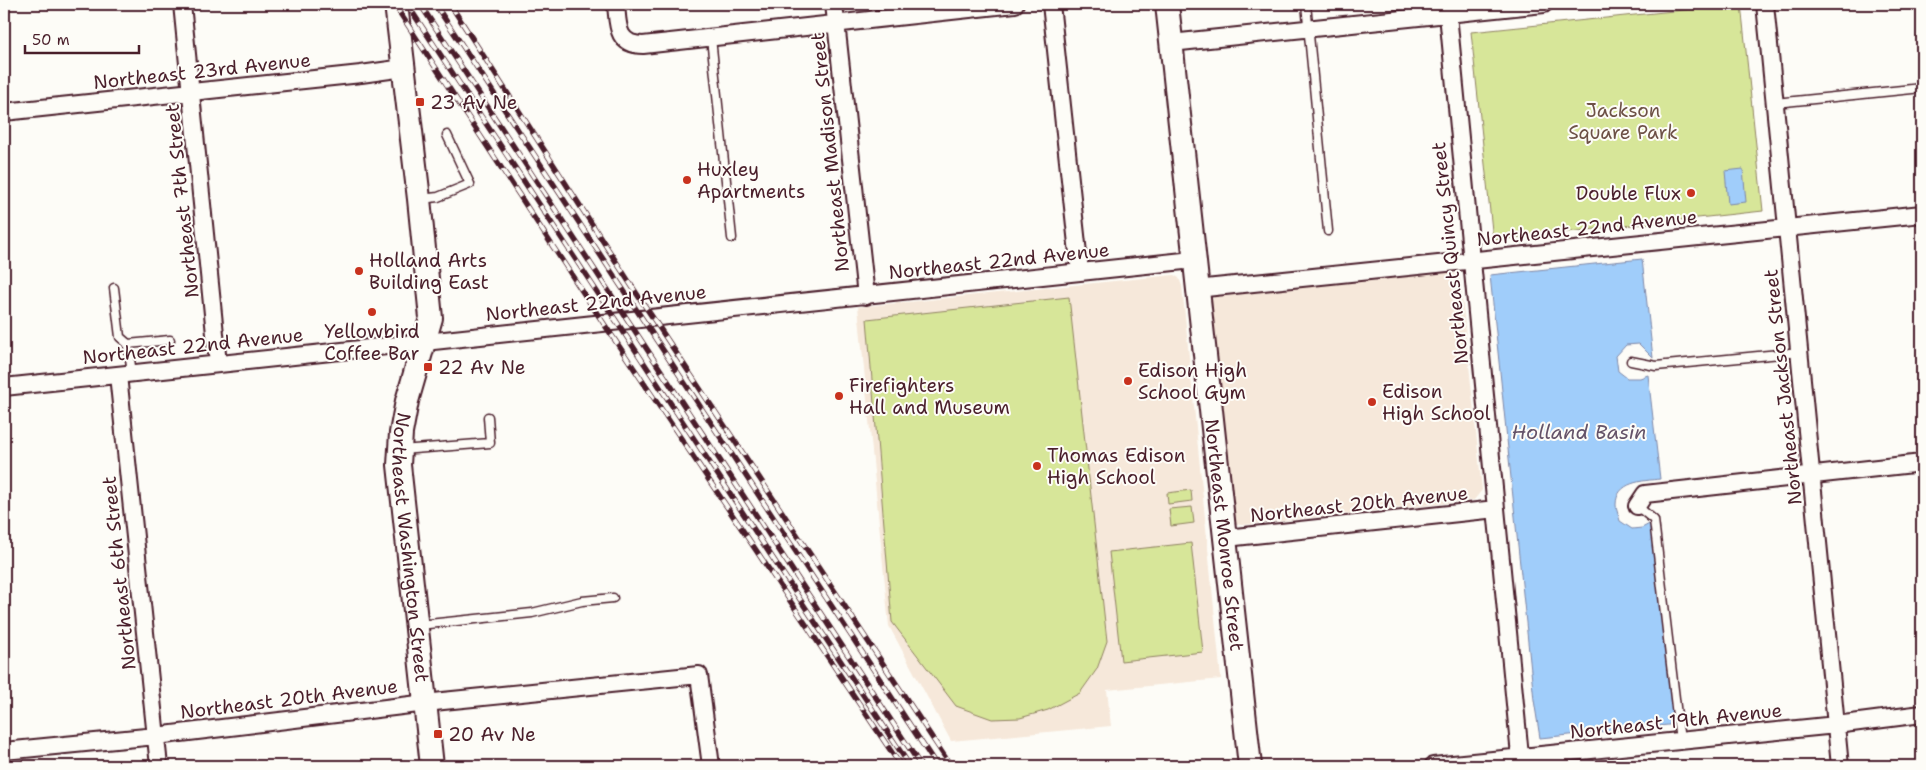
<svg xmlns="http://www.w3.org/2000/svg" width="1926" height="770" font-family="'Shantell Sans',sans-serif">
<rect width="100%" height="100%" fill="#fdfcf7"/>
<filter id="ink" filterUnits="userSpaceOnUse"><feTurbulence type="fractalNoise" baseFrequency=".02" numOctaves="2"/><feDisplacementMap in="SourceGraphic" scale="10" xChannelSelector="R" yChannelSelector="G"/><feConvolveMatrix kernelMatrix="1 2 1 2 8 2 1 2 1" color-interpolation-filters="sRGB"/></filter>
<g filter="url(#ink)">
<path fill="#f6e8da" d="M1453 272 1460 279 1482 490 1474 500 1242 525 1232 523 1225 499 1230 478 1216 343 1210 331 1207 304 1214 297Z
M1174 275 1179 278 1182 286 1221 679 1107 690 1111 726 951 741 889 626 858 307Z"/>
<path fill="#d7e699" stroke="#908262" d="M1741 4 1763 211 1493 240 1471 32Z
M1069 297 1107 641 1097 669 1080 693 1048 710 1020 718 992 719 956 706 892 622 867 319Z
M1191 490 1192 501 1168 504 1167 493Z
M1192 507 1194 523 1171 526 1169 509Z
M1191 543 1203 652 1121 661 1109 552Z"/>
<path fill="#a0cdfa" stroke="#7e87a7" d="M1743 169 1746 202 1728 204 1725 171Z
M1642 259 1653 358 1639 344 1626 345 1616 356 1618 371 1627 378H1640L1648 375 1660 479C1643 481 1616 481 1616 505 1616 510 1619 516 1620 521L1632 529 1642 528 1653 522 1678 724 1540 738 1534 700 1490 275Z"/>
<g fill="none" stroke-linecap="round" stroke-linejoin="round">
<defs>
<path id="lane" d="M1306 4 1328 231
M711 38 732 238
M1775 103 1922 88
M421 199 438 197 470 184 447 135
M114 288 120 337 128 344 132 374
M128 344 170 340
M1631 361 1656 366 1800 352
M401 450 490 443 488 417
M1637 506 1654 520 1680 741
M419 625 532 613 582 601 613 598"/>
<path id="street" d="M182 4 218 364
M616 4C618 24 616 45 643 45L1015 4
M834 4 866 296
M1051 4 1080 272
M1447 4 1521 766
M1765 4 1840 766
M1171 43 1544 4
M4 112 361 74 404 68
M1196 289 1922 214
M118 375 159 766
M4 387 1193 260
M1637 506 1645 494 1922 463
M1226 538 1496 509
M4 751 156 736 443 701 699 675 711 766
M1433 766 1836 725 1922 714"/>
<g id="secondary">
<path id="s1" d="M396 4 419 199 431 318 407 401 401 433 399 465 432 766"/>
<path id="s2" d="M1167 4C1193 258 1223 512 1250 766"/>
</g>
</defs>
<use href="#lane" stroke="#4a1f2b" stroke-width="11"/>
<use href="#street" stroke="#4a1f2b" stroke-width="20"/>
<use href="#secondary" stroke="#4a1f2b" stroke-width="26"/>
<use href="#lane" stroke="#fdfcf7" stroke-width="8"/>
<use href="#street" stroke="#fdfcf7" stroke-width="16"/>
<use href="#secondary" stroke="#fdfcf7" stroke-width="22"/>
<defs>
<path id="rail" d="M394 4 586 297 901 766
M407 4 910 766
M420 4 921 766
M435 4 937 766
M450 4 635 291 951 766"/>
</defs>
<use href="#rail" stroke="#4a1f2b" stroke-width="5.5"/>
<use href="#rail" stroke="#fdfcf7" stroke-width="4" stroke-dasharray="11" stroke-linecap="butt"/>
</g>
</g>
<g fill="#c8321e" stroke="#fdfcf7" stroke-width="2">
<rect x="415" y="97" width="10" height="10" rx="2.5"/>
<circle cx="687" cy="180" r="5"/>
<circle cx="1691" cy="193" r="5"/>
<circle cx="359" cy="271" r="5"/>
<circle cx="372" cy="312" r="5"/>
<rect x="423" y="362" width="10" height="10" rx="2.5"/>
<circle cx="1128" cy="381" r="5"/>
<circle cx="839" cy="396" r="5"/>
<circle cx="1372" cy="402" r="5"/>
<circle cx="1037" cy="466" r="5"/>
<rect x="433" y="729" width="10" height="10" rx="2.5"/>
</g>
<g text-anchor="middle" dominant-baseline="central" stroke-width="4" stroke-linejoin="round" paint-order="stroke">
<g font-size="19" fill="#4a1f2b" stroke="#fdfcf7">
<text transform="translate(202 71) rotate(-6)">Northeast 23rd Avenue</text>
<text transform="translate(830 152) rotate(-96)">Northeast Madison Street</text>
<text transform="translate(182 201) rotate(-96)">Northeast 7th Street</text>
<text transform="translate(1587 228) rotate(-6)">Northeast 22nd Avenue</text>
<text transform="translate(1450 253) rotate(-96)">Northeast Quincy Street</text>
<text transform="translate(999 261) rotate(-6)">Northeast 22nd Avenue</text>
<text transform="translate(596 303) rotate(-6)">Northeast 22nd Avenue</text>
<text transform="translate(193 346) rotate(-6)">Northeast 22nd Avenue</text>
<text transform="translate(1783 387) rotate(-96)">Northeast Jackson Street</text>
<text transform="translate(1359 504) rotate(-6)">Northeast 20th Avenue</text>
<text stroke="none"><textPath href="#s2" startOffset="534">Northeast Monroe Street</textPath></text>
<text stroke="none"><textPath href="#s1" startOffset="550">Northeast Washington Street</textPath></text>
<text transform="translate(119 573) rotate(-96)">Northeast 6th Street</text>
<text transform="translate(289 699) rotate(-7)">Northeast 20th Avenue</text>
<text transform="translate(1676 721) rotate(-6)">Northeast 19th Avenue</text>
</g>
<g font-size="19" fill="#4a1f2b" stroke="#fdfcf7" text-anchor="start">
<text x="430" y="102">23 Av Ne</text>
<text x="697" y="169">Huxley<tspan x="697" dy="22">Apartments</tspan></text>
<text x="1681" y="193" text-anchor="end">Double Flux</text>
<text x="369" y="260">Holland Arts<tspan x="369" dy="22">Building East</tspan></text>
<text x="372" y="331" text-anchor="middle">Yellowbird<tspan x="372" dy="22">Coffee Bar</tspan></text>
<text x="438" y="367">22 Av Ne</text>
<text x="1138" y="370">Edison High<tspan x="1138" dy="22">School Gym</tspan></text>
<text x="849" y="385">Firefighters<tspan x="849" dy="22">Hall and Museum</tspan></text>
<text x="1382" y="391">Edison<tspan x="1382" dy="22">High School</tspan></text>
<text x="1047" y="455">Thomas Edison<tspan x="1047" dy="22">High School</tspan></text>
<text x="448" y="734">20 Av Ne</text>
</g>
<g font-size="19" fill="#6d5146" stroke="#fdfcf7">
<text x="1623" y="110">Jackson<tspan x="1623" dy="22">Square Park</tspan></text>
</g>
<g font-size="20" font-style="italic" fill="#645369" stroke="#fdfcf7">
<text x="1579" y="432">Holland Basin</text>
</g>
</g>
<rect width="1926" height="770" fill="none" stroke="#fdfcf7" stroke-width="20"/>
<rect x="10" y="10" width="1906" height="750" fill="none" stroke="#4a1f2b" stroke-width="2" filter="url(#ink)"/>
<path d="M25 45v8h114v-8" fill="none" stroke="#4a1f2b" stroke-width="2.5"/>
<text x="32" y="45" font-size="15" fill="#4a1f2b" stroke="#fdfcf7" stroke-width="4" paint-order="stroke">50 m</text>
</svg>
